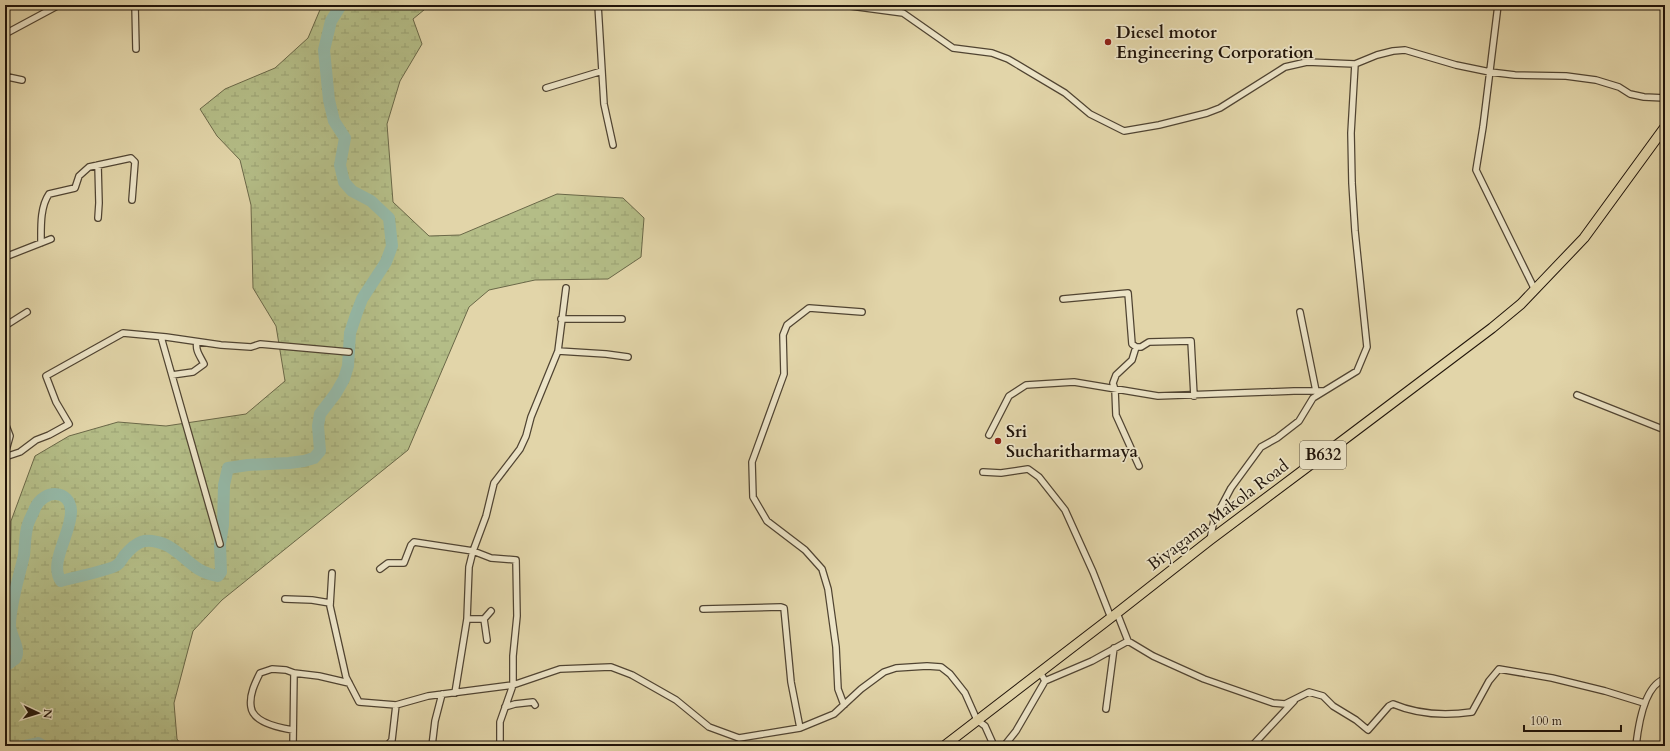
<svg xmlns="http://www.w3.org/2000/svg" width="1670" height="751" font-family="Cardo,serif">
<defs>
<pattern id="wetland-marsh" width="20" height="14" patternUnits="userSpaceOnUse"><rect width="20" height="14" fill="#b4bd87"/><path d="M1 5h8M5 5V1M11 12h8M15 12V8" fill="none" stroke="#9aa273"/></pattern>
</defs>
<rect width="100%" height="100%" fill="#e2d5a9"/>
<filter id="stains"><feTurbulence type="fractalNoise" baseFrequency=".005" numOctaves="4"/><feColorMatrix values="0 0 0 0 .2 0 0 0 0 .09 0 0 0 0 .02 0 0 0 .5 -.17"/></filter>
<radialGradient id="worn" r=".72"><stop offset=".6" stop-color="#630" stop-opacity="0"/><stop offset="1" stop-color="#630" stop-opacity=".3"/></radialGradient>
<path fill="url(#wetland-marsh)" stroke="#6a6848" d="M322 5H430L413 19 422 44 400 81 387 124 393 202 429 236 460 235 557 194 623 198 644 218 641 257 608 279 535 280 489 290 469 307 408 450 222 600 193 631 174 703 177 739 182 746H5V618L10 586 11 521 35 456 69 436 118 422 166 426 246 414 285 381 276 326 253 288 251 205 240 160 217 136 200 109 225 89 275 68 308 38Z"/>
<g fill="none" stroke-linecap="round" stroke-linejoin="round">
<path stroke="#95b9a8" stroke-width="12" d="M5 666C8 664 12 661 15 659 22 649 9 634 10 624 11 600 19 578 24 555 25 546 25 536 27 528 28 521 33 514 35 508 44 489 70 489 71 511 72 532 48 563 61 581 71 578 111 570 117 565 120 563 122 559 124 556 137 541 145 537 164 544 185 553 191 572 218 576L221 572 220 544 223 525 224 485 228 468 248 465 289 463 304 461 314 458 320 451 318 426 320 414 336 393 344 379 348 366 350 333 356 315 362 299 386 262 392 246 389 218 371 201 352 191 344 182 340 165 345 138 334 121 329 100 324 50 331 21 341 5
M24 746 38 743 43 746"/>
<defs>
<path id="minor" d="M135 5 136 49
M598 5 604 104 613 145
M843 5 903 13 953 48 992 53 1008 59 1065 93 1090 114 1124 131 1159 125 1207 113 1220 108 1285 67 1307 62 1355 64 1377 55 1393 51 1405 50 1456 65 1490 72 1515 75 1566 76 1596 80 1619 87 1630 94 1644 97 1665 98
M1498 5 1483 127 1476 170 1535 290
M5 34 59 5
M5 72 8 77 22 80
M546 88 602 71
M98 218 99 203 98 165
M41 243C41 227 40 207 49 194L75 188 79 176 89 167 131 158 135 162 132 200
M5 257 51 239
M1063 299 1128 293 1132 344 1136 347H1141L1149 342 1191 341 1194 396
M1300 312 1316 391
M561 319H622
M5 326 27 312
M161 337 220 544
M1136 347 1132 360 1116 375 1113 383 1115 390 1116 415 1139 466
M558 351 606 354 628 357
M172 375 193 372 204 364C200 356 195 350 197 342
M1577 395 1665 430
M5 423 10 436 5 454
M989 435 1009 396 1026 385 1074 382 1158 396 1294 391H1324
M5 457 20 452 36 440 49 435 69 424 56 402 46 376 123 333 166 337 221 345 251 347 260 344 349 352
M983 472 1001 473 1028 469 1039 477 1065 510 1093 572 1111 618
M5 535V597
M1210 540 1214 520 1231 488 1261 447 1277 438 1299 421 1313 398 1357 371 1367 347 1355 231 1352 183 1351 133 1355 64
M380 569 388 563H404L411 545 414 542 473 551 469 567 467 619 455 693
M332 573 330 606 346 677 359 702 396 705 428 696 513 685V656L517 616 516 560 491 558 473 551 486 516 494 483 520 449 526 436 531 417 558 351 566 288
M285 599 312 600 330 603
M703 609 781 607 784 608 791 682 800 728
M1117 613 1128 641 1153 656 1204 679 1273 703 1285 704 1309 692 1323 696 1333 706 1356 720 1368 730 1389 706 1393 704C1419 715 1444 716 1472 712L1489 681 1499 669 1552 678 1605 691 1644 703
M467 619H484L491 611
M484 619 487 640
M1040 672 1045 681 1092 661 1128 641
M844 705 838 689 836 647 828 589 822 569 805 550 767 521 753 497 752 462 784 374 783 335 787 325 809 308 862 312
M505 707 515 704 533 702 535 705
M1106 709 1114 648
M293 730C280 728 253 723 251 707 249 695 255 683 260 673L272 669 286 670 294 673 319 676 349 683
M293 746 294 673
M387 746 392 740 396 705
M432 746 435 721 442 694
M500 746V722L513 685 560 669 611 667 632 675 676 700 709 727 739 738 800 728 834 714 861 689 884 672 896 668 927 666 941 667 950 674 965 693 977 720 985 726 994 746
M1004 746 1016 731 1045 681
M1252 746 1294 701
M1636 746C1638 728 1644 685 1665 679"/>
<path id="primary" d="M944 746 1117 613 1210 540 1350 435 1492 328 1521 304 1584 238 1665 127"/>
</defs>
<use href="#minor" stroke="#504432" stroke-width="8"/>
<use href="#primary" stroke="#20140a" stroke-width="11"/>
<use href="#minor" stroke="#ece4c7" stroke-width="5.5"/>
<use href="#primary" stroke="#e2d5a9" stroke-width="9"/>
</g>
<g fill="#8f2418" stroke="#ece4c7" stroke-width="1.5">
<circle cx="1108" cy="42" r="4"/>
<circle cx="998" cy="441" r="4"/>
</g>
<g text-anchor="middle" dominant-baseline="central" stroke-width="3.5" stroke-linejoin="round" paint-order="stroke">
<rect fill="#ece4c7" stroke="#5d5243" stroke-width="1" x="1300" y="441" width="46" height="28" rx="3"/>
<g font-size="16" font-weight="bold" fill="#20140a">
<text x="1323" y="455">B632</text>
</g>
<g font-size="17" font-weight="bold" fill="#20140a" stroke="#ece4c7" text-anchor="start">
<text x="1116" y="32">Diesel motor<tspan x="1116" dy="20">Engineering Corporation</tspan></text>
<text x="1006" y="431">Sri<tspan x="1006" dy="20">Sucharitharmaya</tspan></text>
</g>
<g font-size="17" fill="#20140a" stroke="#ece4c7">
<text transform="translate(1218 515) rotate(-37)">Biyagama Makola Road</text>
</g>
</g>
<rect width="1670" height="751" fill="none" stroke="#e2d5a9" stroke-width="20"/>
<rect x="6" y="6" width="1658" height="739" fill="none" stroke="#20140a" stroke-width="2"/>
<rect x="10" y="10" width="1650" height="731" fill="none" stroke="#20140a"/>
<g transform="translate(38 713) rotate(94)" stroke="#ece4c7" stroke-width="3" paint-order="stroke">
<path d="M0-3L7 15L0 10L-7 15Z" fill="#20140a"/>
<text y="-6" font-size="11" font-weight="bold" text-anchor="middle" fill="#20140a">N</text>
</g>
<path d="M1524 725v6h97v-6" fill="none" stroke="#20140a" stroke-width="2"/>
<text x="1530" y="725" font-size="12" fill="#20140a" stroke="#ece4c7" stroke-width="3" paint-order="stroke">100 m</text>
<rect width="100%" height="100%" filter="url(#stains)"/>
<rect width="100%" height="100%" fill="url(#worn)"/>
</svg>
